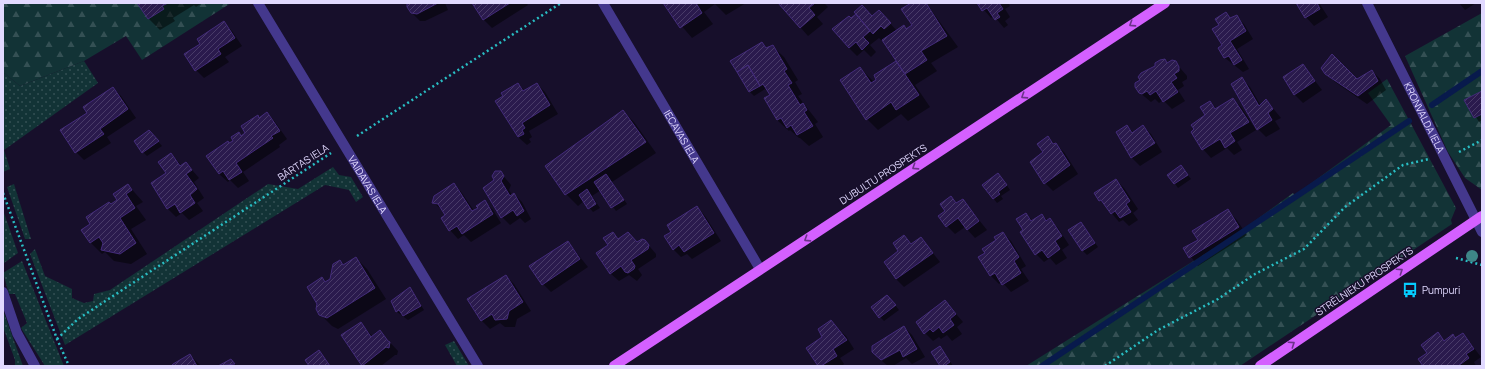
<svg xmlns="http://www.w3.org/2000/svg" width="1485" height="369" font-family="Manrope,sans-serif">
<defs>
<pattern id="grass-dots" width="8" height="8" patternUnits="userSpaceOnUse"><rect width="8" height="8" fill="#123336"/><path d="M2 2h.1M6 6h.1" fill="none" stroke="#345054" stroke-width="1.8" stroke-linecap="round"/></pattern>
<pattern id="forest-firs" width="22" height="20" patternUnits="userSpaceOnUse"><rect width="22" height="20" fill="#123336"/><path d="M5 1l3.5 6h-7zM16 11l3.5 6h-7z" fill="#345054"/></pattern>
<pattern id="building-hatch" width="6" height="6" patternUnits="userSpaceOnUse"><rect width="6" height="6" fill="#2a1a4d"/><path d="M-1 1l2-2M0 6l6-6M5 7l2-2" fill="none" stroke="#493b68"/></pattern>
</defs>
<rect width="100%" height="100%" fill="#170f2b"/>
<path fill="url(#grass-dots)" d="M84 61 98 83 4 150 10 169 3 172V72L20 86Z
M333 167 339 175 351 177 363 197 356 202 349 190 325 185 65 345 30 254 35 249 45 276 72 289V298L84 303 93 301 94 294 110 290 268 184 298 189Z
M14 184 31 239H25L7 187Z
M3 210 18 253 4 263 3 261Z
M22 261 64 366H45L21 328 27 323 15 294H9L3 273Z
M3 310 23 366H15V360L3 327Z
M454 341 469 366H457L445 345Z"/>
<path fill="url(#forest-firs)" d="M3 3H231L142 60 126 36 84 61 20 86 3 72Z
M1482 13V190L1465 178 1448 152 1405 56Z
M1387 79 1456 208 1451 220 1452 224 1240 366H1026L1238 233 1293 193 1295 195 1391 125 1368 93Z"/>
<path fill="#0007" d="M140 3H202L196 7 194 5 173 18 175 21 160 30 149 19Z
M408 3H445L448 10 425 21H420L411 12Z
M473 3H526L528 5 492 28 484 20Z
M662 3H746L726 15 715 4 704 12 713 24 692 38Z
M779 3H824L828 7 817 17 823 24 808 36Z
M913 3H926L958 47 931 63 937 71 915 85 930 107 908 121 901 114 878 130 867 119 860 68 874 82 878 80 875 76 897 62 883 40 882 41 879 38 870 45 876 52 871 57 864 50 857 56 849 48 851 20 862 6 873 17 879 11 897 31 904 27 907 30 913 25Z
M978 3H1008L1010 6 1005 9 1010 17 1005 21 1008 25 1004 28 994 16 991 18Z
M1297 3H1319L1328 17 1314 26 1306 17Z
M1459 3H1476L1465 10Z
M1226 13 1231 19 1236 16 1244 24 1253 39 1237 49 1249 69 1243 72 1225 58 1219 48 1224 46 1220 26Z
M224 23 232 31 242 46 225 57 229 62 204 78 196 70 202 44Z
M762 43 768 49 772 46 784 57 798 80 795 82 802 94 798 96 818 122 815 124 823 137 809 146 800 138H799L790 130 789 131 777 120 771 95 765 89 754 96 750 92 731 61Z
M1165 61 1168 64 1175 62 1187 76V79L1182 82 1184 86 1178 90 1185 101 1172 109 1163 100 1159 103 1155 99 1151 102 1139 92Z
M1303 65 1322 90 1303 103 1295 95 1284 78Z
M1372 71 1380 79 1386 90 1367 104 1335 82 1326 73 1357 80Z
M1242 79 1250 87 1261 106 1266 100 1281 118 1275 121 1280 129 1266 137 1258 129Z
M518 84 525 91 537 84 545 92 558 114 529 131 532 137 529 139 531 142 527 145 518 137 497 102Z
M113 88 121 96 136 118 107 137 111 143 84 160 76 152 89 113Z
M1482 92V120L1479 122 1466 101Z
M1233 99 1241 107 1256 130 1237 142 1242 150 1234 155 1227 148 1211 158 1203 149 1192 132 1206 115 1209 102 1217 109Z
M623 111 634 122 656 153 612 182 627 204 616 211 601 190 592 196 600 208 593 212 584 201 578 206 566 194 546 166Z
M267 113 275 122 287 139 279 145 280 147 243 172 249 181 238 188 230 180 228 182 219 174 230 144 246 133 259 119Z
M1127 126 1134 133 1143 126 1151 134 1162 152 1140 166 1132 158 1118 133Z
M149 131 162 146 147 156 143 152Z
M1048 138 1064 152 1078 174 1053 191 1045 183 1044 152Z
M171 154 182 166 186 163 199 178 194 182 204 198 197 203 203 211 189 220 182 213 176 217 168 209 153 183 167 173Z
M1181 167 1191 179 1178 188 1169 175Z
M500 172 511 185 509 190 512 195 514 194 522 202 531 219 525 223 520 218 510 225 502 217 496 181Z
M1002 178 1010 190 1001 196 1003 199 997 203 983 185Z
M1116 180 1124 188 1138 209 1133 213 1138 220 1129 226 1123 220 1119 222 1095 193Z
M454 184 462 193 474 211 485 202 493 210 501 223 471 242 464 235 458 239 450 230 442 218 446 215 443 211 433 202Z
M128 185 143 202 136 206 146 220 131 229 147 254 131 264 114 261 105 252 102 254 91 243 83 230 119 200Z
M951 198 957 204 963 200 987 230 975 238 965 227 955 234 947 226 946 211Z
M697 207 705 216 721 241 692 259 687 254 681 257 673 249 672 232Z
M1228 211 1236 219 1247 235 1198 266 1185 249 1199 240Z
M1026 214 1033 221 1042 215 1048 221 1050 220 1058 228 1069 245 1062 250 1067 258 1056 265 1050 258 1044 262 1036 254 1024 230Z
M1081 223 1098 247 1087 255 1083 251Z
M613 233 619 239 628 233 638 243 645 241 656 254V257L638 269 642 275 637 281 629 275 619 281 610 273 609 246Z
M1003 233 1011 241 1026 266 1021 269 1029 281 1011 292 1002 282 999 284 991 276 979 258 986 254Z
M904 236 912 244 921 238 940 262 904 287 896 279 900 251Z
M568 242 588 267 551 292 543 284Z
M356 258 367 269 386 299 338 329 332 326 320 314 322 279 326 283 344 266Z
M506 276 514 284 531 311 517 319 515 327H505L500 323 490 329 482 321 469 299Z
M410 288 424 310 408 320 397 312 392 301Z
M891 300 899 310 884 321 880 317Z
M945 301 963 322 957 327 962 334 952 341 947 335 941 339 939 337 933 341 925 333Z
M831 322 846 336 854 349 840 358 844 364 842 366H819L824 337Z
M361 323 373 337 380 332 398 351 397 355H395L381 366H364L342 336Z
M904 327 912 335 925 357 912 364 906 358 893 366H888L882 361 904 348 892 333Z
M1438 334 1445 341 1456 339 1463 334 1481 357 1474 362 1476 366H1424L1428 353Z
M940 347 944 352 953 366H941Z
M190 355 201 366H173Z
M231 360 237 366H220Z"/>
<g fill="none" stroke-linecap="round" stroke-linejoin="round">
<path stroke="#081a4c" stroke-width="6" d="M1432 105 1482 71
M1042 366 1409 121"/>
</g>
<path fill="url(#building-hatch)" stroke="#432b7a" d="M137 3H168L162 6 164 9 148 19Z
M407 3H438L417 14 411 13 407 7Z
M472 3H510L483 20Z
M663 3H696L702 13 680 28Z
M778 3H815L809 8 815 15 800 28Z
M911 3H926L947 36 921 51 927 60 905 74 882 40 904 25 906 29 912 25 901 9Z
M977 3H999L1003 9 997 13 1000 17 995 20 987 8 982 11Z
M1296 3H1317L1320 9 1305 18Z
M862 5 872 16 879 10 891 23 884 29 881 26 873 34 854 12Z
M1226 12 1230 18 1237 15 1246 31 1230 41 1242 60 1234 65 1229 56 1224 58 1218 48 1222 45 1212 29 1219 25 1215 19Z
M856 14 870 31 863 37 869 43 862 50 856 42 849 48 832 29 849 16 851 18Z
M224 21 235 38 218 49 221 54 195 71 184 54 200 44 197 39Z
M762 42 766 48 773 45 787 69 784 71 792 83 788 85 800 105 803 103 807 110 804 112 813 126 797 135 791 125 787 128 781 118 777 120 764 98 770 95 763 84 760 86 748 65 737 72 730 61Z
M1332 54 1357 79 1372 70 1378 81 1358 96 1325 74 1321 68Z
M1165 59 1167 63 1172 60 1176 61 1179 67V71L1174 74 1177 78 1171 82 1178 92 1163 102 1156 91 1150 95 1147 91 1142 94 1139 93 1135 87V83L1140 80 1138 77 1141 73 1155 66V63L1160 60Z
M896 61 919 95 896 110 891 102 866 120 840 80 860 67 871 83 876 80 874 75Z
M1303 64 1315 81 1294 95 1283 77Z
M748 65 760 86 749 92 737 72Z
M1242 77 1259 106 1266 99 1273 109 1268 113 1272 120 1257 130 1231 84Z
M518 83 523 91 537 83 550 105 522 123 525 128 522 130 524 134 518 137 495 101 503 96 501 93Z
M113 87 128 109 100 129 104 134 75 153 60 130 87 113 83 107Z
M1482 91V114L1474 118 1464 100Z
M1233 98 1249 122 1230 133 1235 141 1225 148 1220 139 1202 150 1191 132 1194 129 1191 125 1205 115 1200 107 1210 101 1215 109Z
M623 110 646 142 565 195 545 166Z
M267 112 280 131 271 136 273 138 236 163 242 172 229 180 223 171 219 174 206 156 228 141 229 143 233 141 231 137 239 132 241 136 245 133 241 126 258 115 259 118Z
M1127 125 1132 133 1143 125 1155 143 1131 158 1116 132Z
M149 130 159 141 142 153 134 141Z
M1048 136 1053 144 1056 143 1070 165 1044 184 1030 162 1043 152 1037 144Z
M171 153 180 166 186 162 192 170 186 174 197 189 190 195 195 203 180 213 175 204 167 209 151 183 166 173 158 162Z
M1181 165 1188 175 1174 184 1167 175Z
M495 171H501L504 176 501 181 510 196 514 193 524 211 517 216 513 210 501 218 483 188 494 180 492 176Z
M998 173 1007 185 998 192 1000 194 993 199 982 185Z
M606 174 624 200 611 208 594 182Z
M1116 179 1130 201 1126 204 1131 212 1120 218 1115 211 1111 214 1101 200 1099 201 1094 193Z
M454 183 472 211 478 208 476 206 485 200 493 214 462 234 457 226 449 231 441 218 445 215 438 204 432 203 434 196Z
M128 184 132 190 126 194 135 208 120 218 136 243 120 254 101 250 103 243 99 237 90 243 81 230 90 224 86 217 109 202 111 204 117 200 113 194Z
M587 189 596 204 588 209 579 195Z
M951 196 956 203 963 199 979 221 967 230 958 218 946 227 938 216 945 211 940 204Z
M697 206 714 233 684 252 679 245 673 250 664 236 671 232 667 225Z
M1228 209 1239 227 1189 258 1183 248 1198 240 1192 231Z
M1026 213 1031 221 1042 214 1046 221 1050 218 1062 236 1055 241 1060 249 1048 258 1042 250 1035 255 1020 232 1023 230 1016 219Z
M1081 222 1095 243 1082 251 1068 230Z
M613 232 618 239 628 232 637 242 642 239 645 240 649 245 648 249 631 260 635 266 634 269 628 273 625 272 621 266 610 274 596 253 608 245 603 238Z
M1003 232 1019 257 1014 261 1021 273 1002 285 995 273 990 276 978 257 985 253 982 249 996 240 994 237Z
M904 235 911 244 921 237 933 253 896 279 884 262 898 251 893 243Z
M568 241 580 259 542 285 529 266Z
M356 257 375 288 327 318 319 315 316 309 317 304 307 287 322 277 325 282 330 279 333 264 340 260 343 265Z
M506 275 523 302 509 311 507 319 495 320 492 314 481 321 467 299Z
M410 287 421 306 403 316 399 310 396 312 391 301Z
M887 295 896 305 879 318 871 307Z
M945 300 956 314 950 319 954 325 943 333 939 327 933 332 930 329 924 334 916 322Z
M831 320 847 340 833 349 837 356 821 366H818L806 348 822 337 818 329Z
M361 322 371 337 380 330 388 341 390 342 389 348 386 347 362 366 341 335Z
M904 326 917 349 903 357 900 350 881 360 872 352V346Z
M1438 332 1444 341 1453 334 1455 338 1463 333 1474 349 1466 354 1469 358 1458 366H1423L1418 359 1427 353 1421 345Z
M940 346 950 362 944 366H940L931 352Z
M319 350 330 366H309L305 360Z
M190 354 197 366H171L173 364Z
M231 359 235 364 218 366Z"/>
<g fill="none" stroke-linecap="round" stroke-linejoin="round">
<path stroke="#29bdc3" stroke-width="2.5" stroke-dasharray="2 3" stroke-linecap="butt" d="M357 136 561 3
M1459 152 1482 140
M3 193 57 339 69 366
M1456 258 1482 265
M57 339 78 319 331 153
M1105 366 1158 330 1218 299 1255 274 1304 249 1345 207 1403 165 1429 159"/>
<g stroke="#44388d" stroke-width="10">
<path id="s1" d="M258 3 478 366"/>
<path id="s2" d="M603 3 760 269"/>
<path id="s3" d="M1367 3 1482 232"/>
<path d="M3 292 17 333 35 366"/>
</g>
<path stroke="#d460ff" stroke-width="10" d="M614 366 1165 3
M1260 366 1482 216"/>
</g>
<circle fill="#3e8687" cx="1472" cy="256" r="6"/>
<defs><path id="oneway-chevron" d="M-2-3.5L2.5 0L-2 3.5" fill="none" stroke-width="1.6" stroke-linecap="round" stroke-linejoin="round"/></defs>
<g stroke="#6c338a">
<use href="#oneway-chevron" transform="translate(1132 24) rotate(147)"/>
<use href="#oneway-chevron" transform="translate(1024 96) rotate(147)"/>
<use href="#oneway-chevron" transform="translate(915 167) rotate(147)"/>
<use href="#oneway-chevron" transform="translate(807 239) rotate(147)"/>
<use href="#oneway-chevron" transform="translate(1400 271) rotate(-34)"/>
<use href="#oneway-chevron" transform="translate(1292 344) rotate(-34)"/>
</g>
<defs>
<symbol id="bus-bare" viewBox="-9 -9 18 18"><path d="M-5-6H5V4H4V6H2V4H-2V6H-4V4H-5ZM-3.5-4V0h7V-4ZM-3.5 1.2v1.5H-2V1.2ZM2 1.2v1.5H3.5V1.2Z" fill="#05cdff" stroke="#170f2b" stroke-width="2.5" paint-order="stroke"/></symbol>
</defs>
<g fill-rule="evenodd">
<use href="#bus-bare" x="1399" y="279" width="22" height="22"/>
</g>
<g text-anchor="middle" dominant-baseline="central" stroke-width="3" stroke-linejoin="round" paint-order="stroke">
<g font-size="10" fill="#e1d9ff" stroke="#170f2b">
<text stroke="none"><textPath href="#s3" startOffset="128">KRONVALDA IELA</textPath></text>
<text stroke="none"><textPath href="#s2" startOffset="155">IECAVAS IELA</textPath></text>
<text transform="translate(303 162) rotate(-33)">BĀRTAS IELA</text>
<text transform="translate(883 174) rotate(-33)">DUBULTU PROSPEKTS</text>
<text stroke="none"><textPath href="#s1" startOffset="212">VAIDAVAS IELA</textPath></text>
<text transform="translate(1364 281) rotate(-34)">STRĒLNIEKU PROSPEKTS</text>
</g>
<g font-size="10" fill="#e1d9ff" stroke="#170f2b" text-anchor="start">
<text x="1422" y="290">Pumpuri</text>
</g>
</g>
<rect width="1485" height="369" fill="none" stroke="#e1d9ff" stroke-width="8"/>
</svg>
